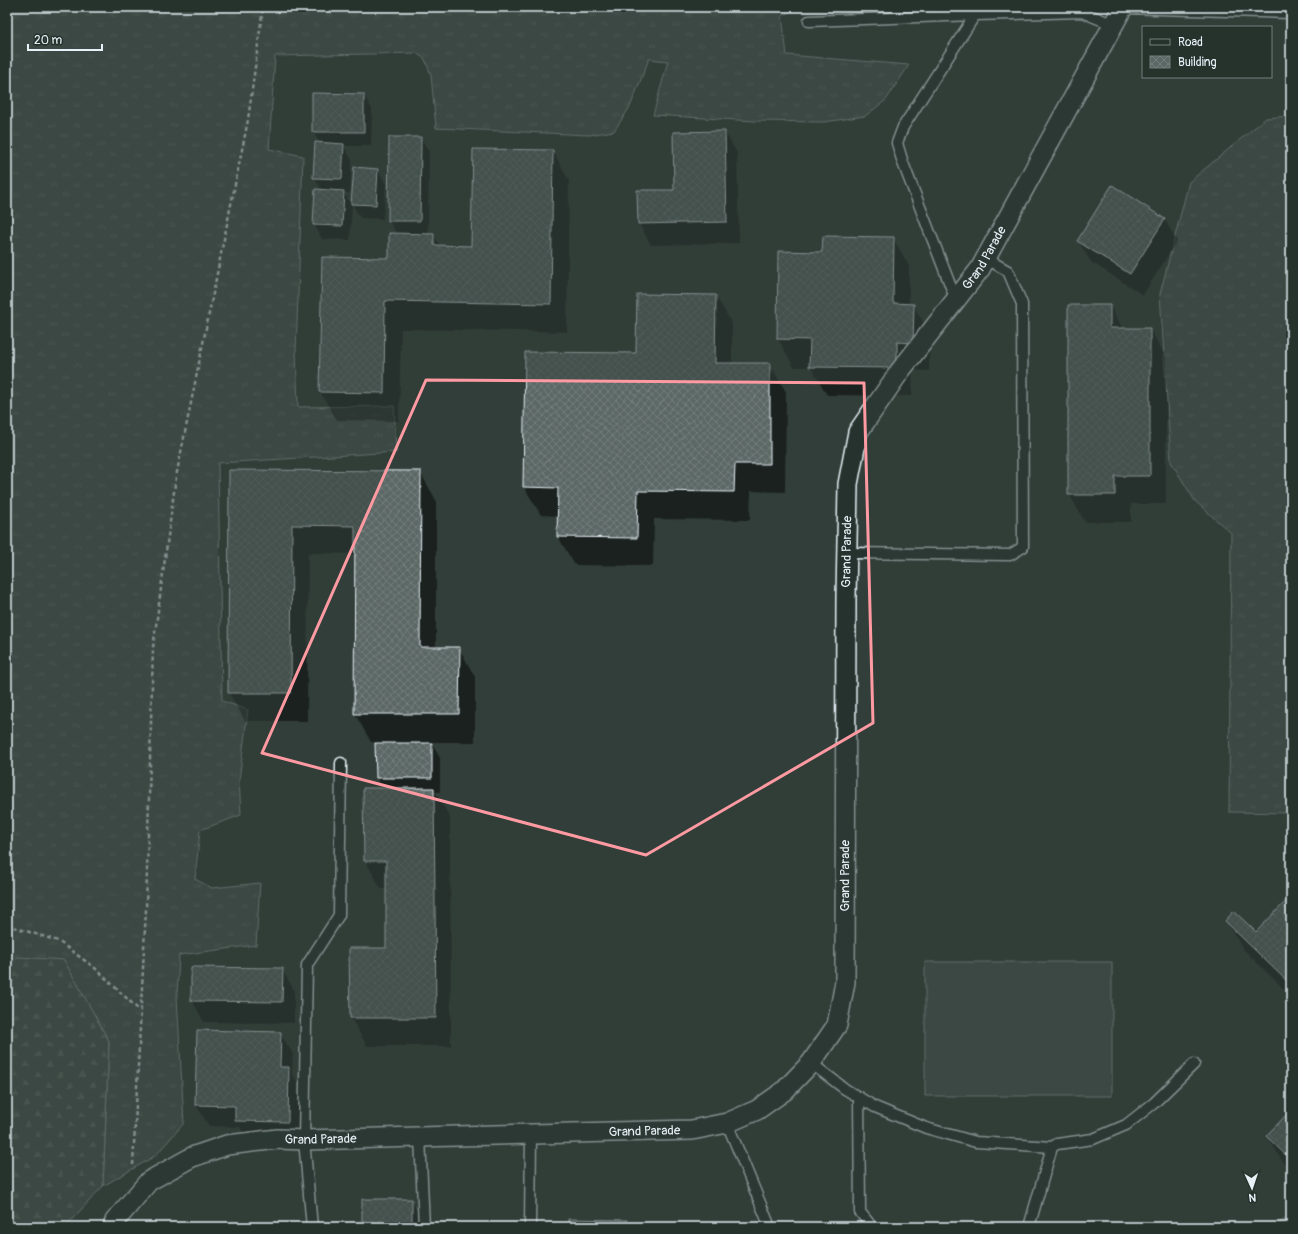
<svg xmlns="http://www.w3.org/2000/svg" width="1298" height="1234" font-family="Pangolin,sans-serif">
<defs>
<pattern id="grass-tufts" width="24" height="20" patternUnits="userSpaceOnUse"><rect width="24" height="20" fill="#495651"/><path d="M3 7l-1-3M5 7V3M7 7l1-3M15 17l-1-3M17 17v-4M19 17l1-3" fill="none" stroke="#636f6b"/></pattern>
<pattern id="forest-firs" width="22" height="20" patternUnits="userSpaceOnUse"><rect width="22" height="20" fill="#495651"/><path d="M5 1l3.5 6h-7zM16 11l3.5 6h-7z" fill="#636f6b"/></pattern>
<pattern id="building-cross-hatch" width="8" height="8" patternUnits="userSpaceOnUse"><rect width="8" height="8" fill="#5c6865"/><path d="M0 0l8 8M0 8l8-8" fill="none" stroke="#737e7c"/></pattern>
</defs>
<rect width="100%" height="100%" fill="#323e39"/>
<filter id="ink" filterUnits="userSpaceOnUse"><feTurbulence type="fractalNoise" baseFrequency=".025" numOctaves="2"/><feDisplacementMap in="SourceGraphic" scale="8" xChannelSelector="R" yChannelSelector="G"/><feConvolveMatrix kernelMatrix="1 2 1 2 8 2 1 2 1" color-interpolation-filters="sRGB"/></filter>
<g filter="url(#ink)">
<path fill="url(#grass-tufts)" stroke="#98a4a4" d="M7 7H800L782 16 787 55 909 65 886 100 865 116 824 122 755 121 653 115 668 61 649 59 630 107 614 131 589 135 436 128 431 75 425 59 416 53 275 56 269 149 303 156 296 350 298 407 394 406 396 452 218 463 222 701 248 710 239 780 241 815 200 830 195 879 212 888 260 883 256 945 179 955 177 996 184 1123 155 1156 103 1186 109 1041 18 957 7 966Z
M1291 116V813L1229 812 1231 533 1195 501 1171 462 1160 294 1189 182 1266 118Z"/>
<path fill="url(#forest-firs)" stroke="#98a4a4" d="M18 957 64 960 109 1041 103 1186 65 1227H7V966Z
M1291 1215V1227H1273Z"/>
<path fill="#495651" stroke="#98a4a4" d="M925 962H1112V1096H925Z"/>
<path fill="#0007" d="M364 95 372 109 371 146H344L352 160 350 193H344L352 206 350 240 322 239 314 224 322 190 314 177 320 144 313 131Z
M725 132 737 153 739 243 651 245 639 224 675 191Z
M421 138 429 152 428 235H434L440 246 472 247 553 151 569 180 567 332 401 329 399 421 337 420 320 392 390 259 397 234 389 221Z
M378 170 386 184 383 219 360 218 352 203Z
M1112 187 1165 220 1177 241 1143 295 1091 262 1078 241Z
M893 238 909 266V305H913L930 333 929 371 913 370 912 396 827 395 811 367H794L778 339 823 253Z
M716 296 732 324V364H770L786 392 785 492 751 491 750 520 654 519 653 566 575 565 558 537 559 516 541 515 524 487 526 353 637 354Z
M1110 306 1123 329H1150L1166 357V504H1131V522H1085L1069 494Z
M230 471 420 472 436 500V648H459L475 677V742H431L440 758V792H435L450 817 451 1046H367L351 1018 350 949H387V889H381L365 860 383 789 377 778 376 742H371L355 714 356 554 308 553 307 721H245L229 693Z
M1291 898V996L1243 949 1226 921 1256 933Z
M282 969 294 990V1023L204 1022 192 1000Z
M280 1033 293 1054 292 1074 301 1089 300 1143 248 1142 240 1127 209 1126 196 1105Z
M1291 1112V1172L1284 1164 1267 1136Z
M411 1200 427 1227H363Z"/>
<path fill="url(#building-cross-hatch)" stroke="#e8f1f8" d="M312 93 364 94V132H312Z
M725 131 727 222 638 224 637 190H674L673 132Z
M389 137H421L420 221H388Z
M315 142 344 144 342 179 313 178Z
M473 149 553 150 551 304 385 301 384 393 319 392 322 257 389 258V233L434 234V245L471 246Z
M354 167 378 169 376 205 351 204Z
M1112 185 1165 219 1130 274 1077 241Z
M315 189 344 191 342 226 313 225Z
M823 236 894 237 893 303 914 304 913 343 897 342V368L809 367 810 340 777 339 778 251 822 252Z
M637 294 716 295 715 363H770V464H735L734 492 638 491 637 538 557 537 558 488 523 487 525 352 636 353Z
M1068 305H1110V328H1150V476H1115V495H1068Z
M229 470 421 471 420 647H460L459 714H354L355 526 292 525 291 693H228Z
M375 743H432V778H376Z
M363 788H434L436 1018H350L349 948H386V861H364Z
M1291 896V985L1225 921 1234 911 1256 932Z
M191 967 283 968 282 1002 191 1001Z
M197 1030 281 1032 280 1067H289L288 1122 235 1121V1106L195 1105Z
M1291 1110V1160L1266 1136Z
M362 1199H412V1227H362Z
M568 1219 627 1220V1227H568Z"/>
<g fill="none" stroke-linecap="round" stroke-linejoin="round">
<defs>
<path id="lane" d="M1123 8 1291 13
M809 21 975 15 1082 12 1114 25
M956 300 903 163 897 143 903 127 975 15
M847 553 1010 555 1023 547 1022 304 1008 271 985 258
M811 1063 845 1089 875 1107 926 1128 976 1142 1052 1147 1057 1144 1093 1139 1126 1125 1154 1103 1194 1064
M859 1097 860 1212 872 1227
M727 1123 768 1222
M420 1137 424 1227
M312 1227 304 1140 307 965 339 915 341 763
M530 1227 531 1134
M1029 1227 1052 1147"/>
<g id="street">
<path id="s1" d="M113 1227 115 1221 149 1181 192 1157 227 1145 278 1139 304 1140 692 1130 727 1123 757 1110 784 1091 811 1063 837 1025 845 982 846 599 848 484 858 432 900 371 980 269 1123 7"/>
</g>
</defs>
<use href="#lane" stroke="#e8f1f8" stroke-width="13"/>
<use href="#street" stroke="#e8f1f8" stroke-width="22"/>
<path stroke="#e8f1f8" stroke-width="2.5" stroke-dasharray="4 3" stroke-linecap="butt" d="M7 925 58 941 95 968 140 1011
M133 1165 146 909 153 648 176 477 248 120 263 7"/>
<use href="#lane" stroke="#26332d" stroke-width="10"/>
<use href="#street" stroke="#26332d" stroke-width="19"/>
</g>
</g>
<path d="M0 0H1298V1234H0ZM426 380 864 383 873 723 646 855 262 753Z" fill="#323e39" fill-opacity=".55" fill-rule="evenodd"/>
<path fill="none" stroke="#ff9aa2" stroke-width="3" stroke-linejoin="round" d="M426 380 864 383 873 723 646 855 262 753Z"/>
<g text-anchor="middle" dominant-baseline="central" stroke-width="3" stroke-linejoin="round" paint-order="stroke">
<g font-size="13" fill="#e8f1f8" stroke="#26332d">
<text stroke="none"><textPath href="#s1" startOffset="1607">Grand Parade</textPath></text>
<text stroke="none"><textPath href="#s1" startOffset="1271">Grand Parade</textPath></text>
<text stroke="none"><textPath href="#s1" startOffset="947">Grand Parade</textPath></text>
<text stroke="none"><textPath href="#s1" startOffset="563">Grand Parade</textPath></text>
<text stroke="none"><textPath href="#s1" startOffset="239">Grand Parade</textPath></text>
</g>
</g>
<rect width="1298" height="1234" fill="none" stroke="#26332d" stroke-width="24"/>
<rect x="12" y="12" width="1274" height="1210" fill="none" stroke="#e8f1f8" stroke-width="1.5" filter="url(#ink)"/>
<rect x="1142" y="26" width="130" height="52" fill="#26332d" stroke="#747f7e"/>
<rect x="1150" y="39" width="20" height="6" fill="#26332d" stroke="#747f7e"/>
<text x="1178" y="46" font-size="12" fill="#e8f1f8">Road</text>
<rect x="1150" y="56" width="20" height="12" fill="url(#building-cross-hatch)" stroke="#747f7e"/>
<text x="1178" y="66" font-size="12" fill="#e8f1f8">Building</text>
<g transform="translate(1252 1188) rotate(177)" stroke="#26332d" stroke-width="3" paint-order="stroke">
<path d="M0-3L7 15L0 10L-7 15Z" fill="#e8f1f8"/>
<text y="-6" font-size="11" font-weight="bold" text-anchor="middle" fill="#e8f1f8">N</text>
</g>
<path d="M28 44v6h74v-6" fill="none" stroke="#e8f1f8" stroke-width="2"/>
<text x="34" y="44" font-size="12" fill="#e8f1f8" stroke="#26332d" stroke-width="3" paint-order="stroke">20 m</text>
</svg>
